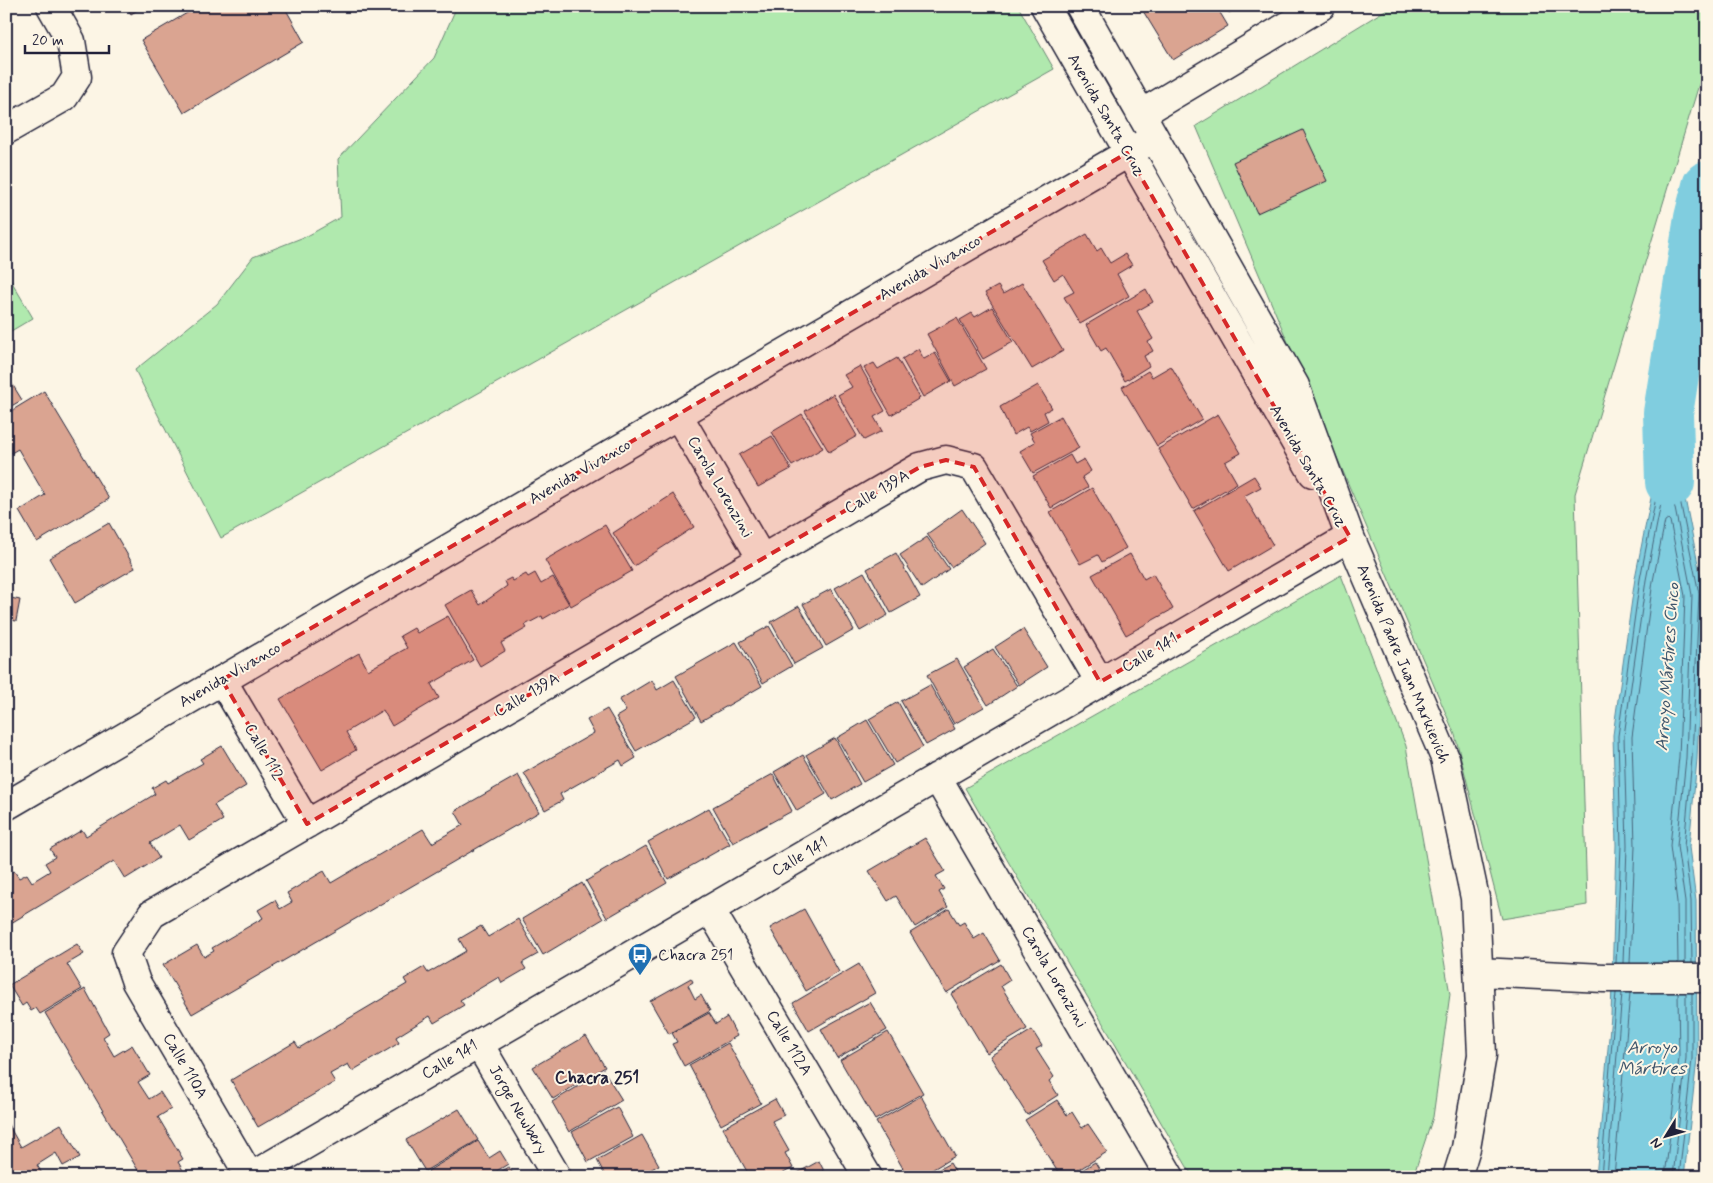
<svg xmlns="http://www.w3.org/2000/svg" width="1713" height="1183" font-family="Mynerve,sans-serif">
<rect width="100%" height="100%" fill="#fcf5e5"/>
<filter id="ink" filterUnits="userSpaceOnUse"><feTurbulence type="fractalNoise" baseFrequency=".02" numOctaves="2"/><feDisplacementMap in="SourceGraphic" scale="10" xChannelSelector="R" yChannelSelector="G"/><feConvolveMatrix kernelMatrix="1 2 1 2 8 2 1 2 1" color-interpolation-filters="sRGB"/></filter>
<g filter="url(#ink)">
<path fill="#b0e9ae" stroke="#698674" d="M457 6H1018L1054 69 221 538 135 370 217 304 253 257 309 235 341 217 338 159 434 58Z
M1392 6H1707V58L1575 494 1587 905 1502 919 1455 735 1196 126Z
M6 272 33 318 6 334Z
M1341 575 1406 746 1450 994 1433 1117 1413 1177H1193L965 788Z"/>
<path fill="#80cddf" stroke="#5a899d" d="M1668 413 1704 594 1697 759 1689 847 1696 901 1697 1059 1684 1177H1596L1611 1016 1616 845 1613 735 1635 578Z"/>
<g fill="none" stroke-linecap="round" stroke-linejoin="round">
<path stroke="#48667d" stroke-width="1" d="M1616 963 1621 846 1618 736 1640 579 1665 451 1668 449 1670 451 1699 594 1692 758 1684 847 1691 901 1692 963
M1623 963 1627 846 1624 736 1646 580 1665 483 1668 481 1670 483 1692 595 1686 758 1677 846 1685 902V963
M1630 963 1635 846 1632 737 1653 581 1665 521 1668 519 1670 521 1685 596 1679 757 1670 846 1677 902 1678 963
M1601 1177 1616 993
M1607 1177 1622 993
M1614 1177 1630 993
M1665 1177 1679 1058 1678 993
M1673 1177 1686 1058V993
M1679 1177 1692 1059V993"/>
<path stroke="#80cddf" stroke-width="50" d="M1670 482 1668 413 1699 218 1707 186"/>
</g>
<path fill="#daa491" stroke="#22223b" d="M126 6H144L131 14Z
M199 6H284L304 42 184 113 141 40Z
M1140 6H1216L1228 26 1173 60Z
M1225 6H1240L1229 13Z
M1303 130 1327 181 1257 213 1233 162Z
M1087 234 1097 251 1101 248 1110 263 1125 254 1132 265 1117 274 1129 296 1080 324 1064 297 1074 292 1063 274 1054 280 1042 260Z
M1022 283 1063 351 1032 369 985 293 998 286 1003 294Z
M1146 289 1153 302 1137 311 1153 339 1148 342 1153 351 1144 356 1149 366 1125 381 1106 348 1101 351 1086 325Z
M992 307 1013 342 983 359 960 320 972 313 975 317Z
M957 318 986 369 955 386 927 334Z
M918 349 924 359 935 353 951 381 923 397 902 359Z
M897 358 920 398 891 415 864 368 874 363 878 369Z
M860 366 885 411 874 417 882 431 864 440 838 395 852 387 844 375Z
M1171 366 1202 419 1157 446 1122 387 1148 371 1152 377Z
M6 374 22 400 6 409Z
M1038 385 1052 408 1044 412 1048 421 1030 431 1027 427 1013 435 1000 407Z
M44 391 109 499 37 542 19 511 45 495 18 449 6 456V414Z
M833 394 857 436 829 452 805 411Z
M802 414 823 448 792 466 772 432Z
M1218 414 1241 453 1225 462 1237 483 1193 509 1158 449Z
M1061 416 1079 448 1033 473 1020 451 1035 442 1030 433Z
M772 436 791 469 758 487 739 455Z
M1070 455 1075 464 1084 459 1091 471 1082 477 1088 487 1051 508 1033 476Z
M1254 476 1261 487 1244 496 1273 545 1229 571 1194 511Z
M1092 488 1126 548 1102 562 1098 555 1080 564 1050 512Z
M673 494 694 527 634 566 613 533Z
M962 509 985 543 951 567 927 534Z
M109 523 135 568 75 603 49 558Z
M605 525 632 571 571 606 545 560Z
M927 537 949 569 922 588 900 555Z
M896 553 920 597 891 613 867 569Z
M1130 554 1144 579 1153 574 1173 609 1126 635 1092 575Z
M864 572 888 615 860 631 835 588Z
M535 573 541 584 553 577 569 604 543 619 542 616 525 625 527 628 501 643 505 651 480 666 445 605 471 590 480 605 507 586 505 581 511 578 513 581 526 574 528 577Z
M831 589 854 630 826 646 803 604Z
M6 597 20 600 16 621 6 619Z
M799 606 823 648 794 664 771 622Z
M448 616 473 660 431 684 439 698 392 726 383 710 346 732 356 750 322 770 280 699 359 653 368 670 407 648 400 636 414 628 417 633Z
M769 626 792 666 763 683 740 642Z
M1023 629 1047 667 1019 685 995 647Z
M736 642 762 686 701 721 676 676Z
M993 649 1017 686 988 705 964 667Z
M957 659 984 707 954 724 927 675Z
M652 680 657 690 674 680 696 717 636 751 616 717 626 711 619 700Z
M930 685 955 729 926 745 901 701Z
M898 702 923 747 895 763 869 719Z
M607 709 636 758 623 766 620 760 560 794 563 800 545 810 524 773 594 733 587 720Z
M867 720 893 765 863 782 837 738Z
M835 738 860 784 832 800 806 755Z
M222 746 246 786 214 805 223 820 189 840 180 825 150 843 159 858 125 879 114 861 6 926V875L14 871 19 878 27 874 32 882 50 871 45 863 55 857 50 849 82 830 86 836 155 794 152 788 166 780 168 783 203 763 200 759Z
M803 755 826 794 797 811 774 772Z
M773 774 792 811 733 843 713 807Z
M518 775 539 812 192 1014 163 965 197 945 204 957 214 951 212 948 263 918 258 910 275 900 280 909 292 902 287 893 324 871 331 883 423 829 432 843 463 825 455 811Z
M709 808 730 844 668 879 648 842Z
M925 838 945 871 936 876 944 889 939 892 948 907 915 927 896 896 888 901 869 871Z
M646 846 667 883 607 918 586 881Z
M582 883 603 919 543 955 522 919Z
M804 909 839 972 806 991 770 928Z
M949 909 959 925 964 922 974 939 984 933 1000 960 946 993 910 933Z
M518 919 538 954 522 963 526 969 502 983 499 977 460 1000 464 1005 434 1023 430 1016 396 1037 399 1043 352 1071 348 1064 330 1074 335 1082 258 1127 231 1080 295 1042 299 1048 407 984 404 979 424 967 428 973 466 951 459 939 481 926 488 937Z
M77 944 84 954 67 964 82 989 40 1014 36 1008 31 1011 26 1003 22 1006 9 985Z
M859 964 875 993 809 1031 793 1003Z
M1001 964 1010 980 1001 986 1027 1029 987 1053 951 994Z
M691 978 693 982 688 985 695 999 701 995 710 1011 669 1034 650 1001Z
M85 989 109 1033 103 1037 114 1056 132 1045 150 1075 138 1082 149 1099 160 1092 171 1109 158 1117 183 1159 178 1162 187 1177H142L45 1013Z
M870 1002 887 1030 837 1058 821 1029Z
M709 1013 716 1024 727 1017 737 1036 684 1066 672 1044 677 1042 672 1033Z
M1032 1030 1042 1046 1036 1049 1054 1077 1049 1081 1058 1095 1027 1115 990 1056Z
M888 1032 923 1093 875 1120 840 1060Z
M586 1036 605 1067 553 1099 533 1067Z
M728 1043 761 1103 721 1125 689 1065Z
M604 1071 622 1100 569 1132 552 1102Z
M921 1096 955 1156 920 1177H908L876 1122Z
M775 1099 784 1115 772 1121 789 1151 785 1153 793 1168 776 1177H750L723 1128Z
M1057 1100 1067 1115 1072 1112 1082 1128 1088 1124 1107 1152 1067 1177H1061L1025 1120Z
M617 1107 633 1137 588 1162 572 1132Z
M459 1109 478 1140 425 1171 406 1140Z
M6 1121 21 1147 61 1124 80 1157 63 1166 56 1153 37 1165 44 1177H6Z
M642 1135 659 1165 637 1177H606L597 1160Z
M478 1141 489 1158 500 1151 508 1164 487 1177H432L428 1171Z
M819 1161 827 1177H790Z
M1095 1162 1104 1177H1071Z
M950 1163 958 1177H925Z
M509 1167 515 1177H492Z"/>
<g fill="none" stroke-linecap="round" stroke-linejoin="round">
<defs>
<path id="street" d="M1141 114 1321 6
M6 130 64 97 77 77 71 41 51 6
M678 415 762 559
M222 680 307 824
M937 777 1170 1177
M710 909 868 1177
M479 1044 557 1177
M250 1177 136 982 126 953 152 914 920 467 946 460 974 467 1100 682
M250 1177 1350 537"/>
<path id="secondary" d="M1045 6 1313 473
M1080 6 1295 386 1350 537 1445 758 1475 898 1482 1055 1466 1148 1457 1177
M6 806 1154 138
M1479 972 1604 978H1707"/>
</defs>
<use href="#street" stroke="#22223b" stroke-width="31"/>
<use href="#secondary" stroke="#22223b" stroke-width="31"/>
<use href="#street" stroke="#fcf5e5" stroke-width="28"/>
<use href="#secondary" stroke="#fcf5e5" stroke-width="28"/>
</g>
</g>
<path fill="#d62828" fill-opacity="0.2" stroke="#d62828" stroke-width="4" stroke-dasharray="10 6" stroke-linejoin="round" d="M1127 153 1350 537 1100 682 974 467 946 460 920 467 307 824 222 680Z"/>
<defs>
<symbol id="bus-pin" viewBox="-11 -11 22 30"><path d="M0 17L-7.5 6A9.5 9.5 0 1 1 7.5 6Z" fill="#1f6fb2" stroke="#fcf5e5"/><path d="M-5-6H5V4H4V6H2V4H-2V6H-4V4H-5ZM-3.5-4V0h7V-4ZM-3.5 1.2v1.5H-2V1.2ZM2 1.2v1.5H3.5V1.2Z" fill="#fff"/></symbol>
</defs>
<g fill-rule="evenodd">
<use href="#bus-pin" x="626" y="941" width="28" height="38"/>
</g>
<g text-anchor="middle" dominant-baseline="central" stroke-width="4" stroke-linejoin="round" paint-order="stroke">
<g font-size="16" fill="#22223b" stroke="#fcf5e5">
<text transform="translate(1106 115) rotate(60)">Avenida Santa Cruz</text>
<text transform="translate(930 268) rotate(-30)">Avenida Vivanco</text>
<text transform="translate(1308 466) rotate(60)">Avenida Santa Cruz</text>
<text transform="translate(580 472) rotate(-30)">Avenida Vivanco</text>
<text transform="translate(720 487) rotate(60)">Carola Lorenzini</text>
<text transform="translate(877 492) rotate(-30)">Calle 139A</text>
<text transform="translate(1150 653) rotate(-30)">Calle 141</text>
<text transform="translate(1403 664) rotate(67)">Avenida Padre Juan Markievich</text>
<text transform="translate(230 675) rotate(-30)">Avenida Vivanco</text>
<text transform="translate(527 695) rotate(-30)">Calle 139A</text>
<text transform="translate(264 752) rotate(60)">Calle 112</text>
<text transform="translate(800 857) rotate(-30)">Calle 141</text>
<text transform="translate(1054 977) rotate(60)">Carola Lorenzini</text>
<text transform="translate(789 1043) rotate(59)">Calle 112A</text>
<text transform="translate(450 1060) rotate(-30)">Calle 141</text>
<text transform="translate(185 1066) rotate(60)">Calle 110A</text>
<text transform="translate(518 1110) rotate(60)">Jorge Newbery</text>
</g>
<g font-size="16" fill="#22223b" stroke="#fcf5e5" text-anchor="start">
<text x="658" y="955">Chacra 251</text>
</g>
<g font-size="18" font-style="italic" fill="#3e556c" stroke="#fcf5e5">
<text transform="translate(1668 667) rotate(-86)">Arroyo Mártires Chico</text>
<text x="1652" y="1048">Arroyo<tspan x="1652" dy="21">Mártires</tspan></text>
</g>
<g font-size="18" font-weight="bold" fill="#22223b" stroke="#fcf5e5">
<text x="597" y="1078">Chacra 251</text>
</g>
</g>
<rect width="1713" height="1183" fill="none" stroke="#fcf5e5" stroke-width="25"/>
<rect x="12" y="12" width="1688" height="1158" fill="none" stroke="#22223b" stroke-width="2" filter="url(#ink)"/>
<g transform="translate(1666 1136) rotate(233)" stroke="#fcf5e5" stroke-width="4" paint-order="stroke">
<path d="M0-4L9 19L0 12L-9 19Z" fill="#22223b"/>
<text y="-8" font-size="14" font-weight="bold" text-anchor="middle" fill="#22223b">N</text>
</g>
<path d="M25 45v8h84v-8" fill="none" stroke="#22223b" stroke-width="2.5"/>
<text x="32" y="45" font-size="15" fill="#22223b" stroke="#fcf5e5" stroke-width="4" paint-order="stroke">20 m</text>
</svg>
